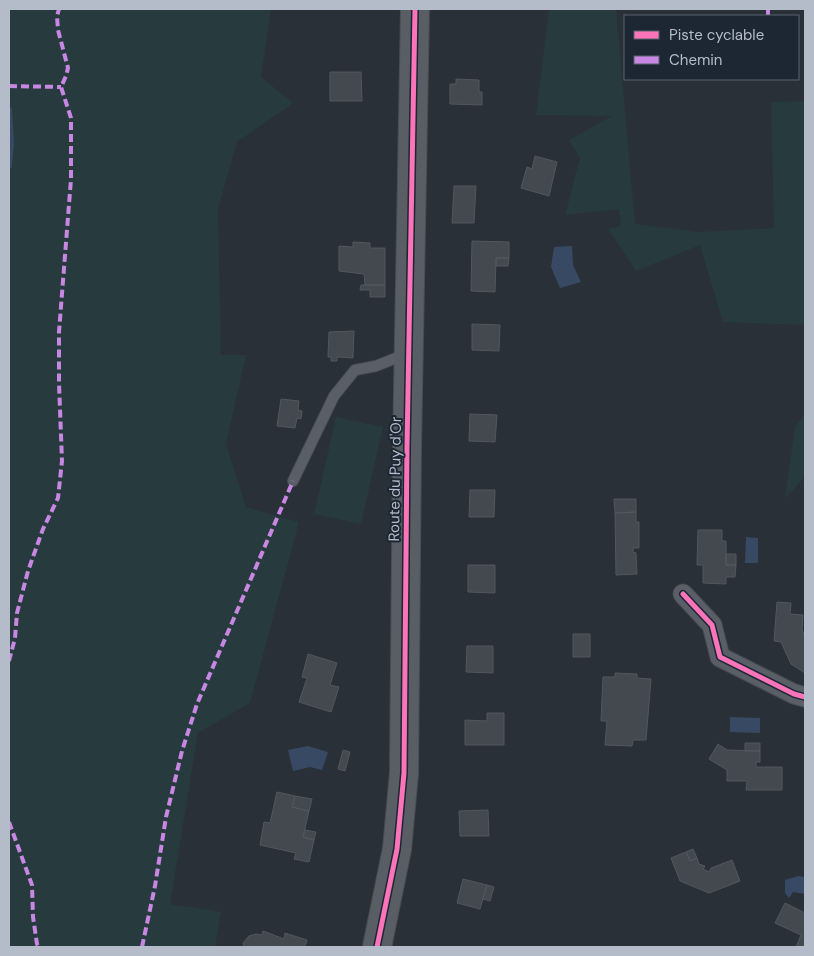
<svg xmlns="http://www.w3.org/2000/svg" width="814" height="956" font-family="'DM Sans',sans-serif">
<rect width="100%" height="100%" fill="#2a3038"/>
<path fill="#273a3e" d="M9 9H271L261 77 293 103 237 142 218 209 221 355H246L226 444 246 507 299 522 250 703 198 733 170 904 221 912 215 947H9Z
M549 9H616L635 224 698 232 774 228 771 102 805 101V325L723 322 700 245 636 271 608 229 621 226 619 209 565 215 580 158 569 140 612 116 536 115Z
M805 414V476L785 499 795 427Z
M336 417 383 427 361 524 314 514Z"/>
<path fill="#384963" d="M572 246 573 265 581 282 560 288 551 267 554 247Z
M746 537 758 538V563H745Z
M730 717 760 718V733L730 732Z
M308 746 328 752 322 770 310 767 293 771 288 750Z
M798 876 805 877V894L793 892 789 898 785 893V880Z"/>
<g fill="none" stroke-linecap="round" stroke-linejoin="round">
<path stroke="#384963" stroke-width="6" d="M9 110 11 143 9 166"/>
</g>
<path fill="#444950" stroke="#52575f" d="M330 72H361L362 101H330Z
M456 79 479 80V92H482V105L450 104V84H456Z
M535 156 557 162 549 196 521 188 527 167 532 169Z
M454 186H476L474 223H452Z
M472 241 509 242V258H496L495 292 471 291Z
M353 242 370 243V248H385V285H365L364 274 339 271V246L353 247Z
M496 258H509L508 266H496Z
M361 285H385V297H370V290H360Z
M472 324 500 325 499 351 472 350Z
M354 331 353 358 337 357V361H331V357H328L329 332Z
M281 399 299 401 298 410 302 411 301 419 297 418 295 428 277 426Z
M470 414 497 415 495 442 469 441Z
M470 490H495L494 517H469Z
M614 499H636V512L615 513Z
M636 512V522H639V548H633V552L636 553 637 574 616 575 615 513Z
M698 530H722V541H726V565H736L735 577H726V584L703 583V565H697Z
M726 554H736V565H726Z
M468 565H495V593L468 592Z
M777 602 791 603 790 614 803 615 802 630 805 637V673L791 664 781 642 774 641Z
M573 634H590V657H573Z
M467 646H493V673L466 672Z
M308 654 337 663 330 685 339 687 331 712 299 702 307 678 302 677Z
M615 673 637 674V678L651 679 646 740H633L632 746 605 745 607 721H601L603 677H615Z
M487 713H504V745H465V720L487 721Z
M745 743H760V751H745Z
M718 744 727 750 760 751V762H756V767H782V790H746L747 781H727V770L709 759Z
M343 750 350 752 345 771 338 769Z
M277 792 295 796 292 807 309 811 303 837 314 840 309 862 294 859 296 853 260 845 264 822 270 823Z
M295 796 312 799 309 811 292 807Z
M488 810 489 836H460L459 811Z
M305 830 316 832 314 840 303 837Z
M693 849 697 858 690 861 686 852Z
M686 852 690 861 697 858 699 864 705 866 703 869 709 872 711 868 732 860 740 881 709 893 680 881 671 858Z
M463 879 487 885 480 909 457 903Z
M487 885 494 887 490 901 483 899Z
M785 903 805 913V947H796L801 935 775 923Z
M263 931 284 939 285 933 307 940 305 947H244L243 943 249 936 256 934 262 935Z"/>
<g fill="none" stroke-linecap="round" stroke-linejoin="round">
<defs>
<path id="lane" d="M293 481 334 396 355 370 376 366 406 354"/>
<path id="street" d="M683 594 712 625 720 657 794 694 805 697"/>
<path id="secondary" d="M377 947 397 849 404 773 407 447 415 9"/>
</defs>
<use href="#lane" stroke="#484c53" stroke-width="12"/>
<use href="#street" stroke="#484c53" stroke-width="21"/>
<use href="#secondary" stroke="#484c53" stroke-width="30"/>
<use href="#lane" stroke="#5a5e66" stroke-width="10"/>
<use href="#street" stroke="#5a5e66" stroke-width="19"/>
<use href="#secondary" stroke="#595d64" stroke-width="28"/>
<path stroke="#c787e3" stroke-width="4" stroke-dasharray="8 4" stroke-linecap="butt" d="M768 16V9
M9 86 61 87
M9 661 15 638 17 613 28 571 43 529 58 498 62 461 59 383V332L71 179V118L61 87 66 76 68 68 58 30 57 16 59 9
M9 822 32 885 33 917 37 944 39 947
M142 947 155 886 166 817 182 751 197 704 293 481"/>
<defs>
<path id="cycleway" d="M683 594 712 625 720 657 794 694 805 697
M377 947 397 849 404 773 407 447 415 9"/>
</defs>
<use href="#cycleway" stroke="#1d2633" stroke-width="8"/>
<use href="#cycleway" stroke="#fb73b8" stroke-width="5"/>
</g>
<g text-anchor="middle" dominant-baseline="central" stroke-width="4" stroke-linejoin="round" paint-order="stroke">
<g font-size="15" fill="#b4bcc9" stroke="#1d2633">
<text transform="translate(395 479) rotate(-89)">Route du Puy d'Or</text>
</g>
</g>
<rect width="814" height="956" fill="none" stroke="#b4bcc9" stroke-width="20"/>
<rect x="624" y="15" width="175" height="65" fill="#1d2633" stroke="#59626f"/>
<rect x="634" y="31" width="25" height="8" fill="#fb73b8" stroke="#59626f"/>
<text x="669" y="40" font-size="15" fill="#b4bcc9">Piste cyclable</text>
<rect x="634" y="56" width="25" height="8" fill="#c787e3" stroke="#59626f"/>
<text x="669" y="65" font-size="15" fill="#b4bcc9">Chemin</text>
</svg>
